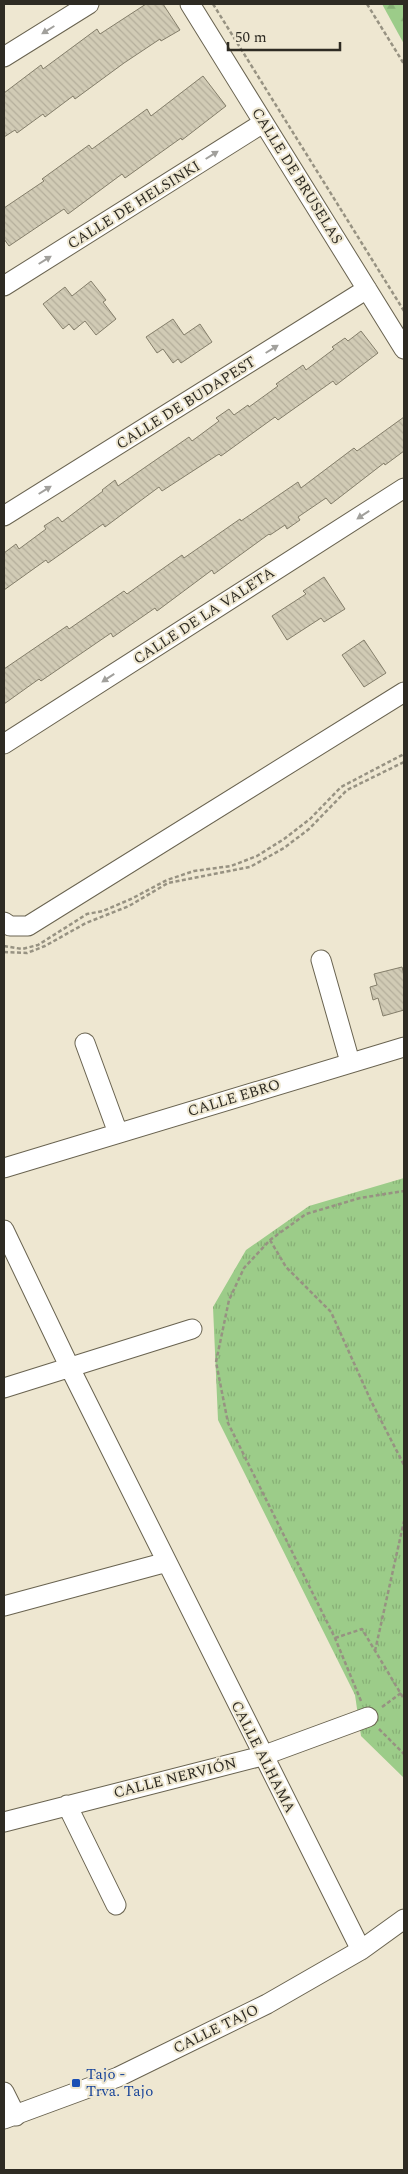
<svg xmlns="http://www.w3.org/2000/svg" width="408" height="2174" font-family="Spectral,serif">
<defs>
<pattern id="forest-firs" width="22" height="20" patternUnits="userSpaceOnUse" patternTransform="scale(1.25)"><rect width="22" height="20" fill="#9ccc89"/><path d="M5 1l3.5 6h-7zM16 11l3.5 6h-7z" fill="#87af76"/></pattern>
<pattern id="park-tufts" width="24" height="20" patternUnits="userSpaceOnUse" patternTransform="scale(1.25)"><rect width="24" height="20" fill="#9ccc89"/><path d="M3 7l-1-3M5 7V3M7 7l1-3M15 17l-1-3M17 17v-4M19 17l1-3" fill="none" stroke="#87af76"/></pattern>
<pattern id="building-back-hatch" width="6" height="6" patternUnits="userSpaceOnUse" patternTransform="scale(1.25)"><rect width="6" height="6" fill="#d1cbb5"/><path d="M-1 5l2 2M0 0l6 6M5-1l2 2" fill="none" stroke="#b4ae9b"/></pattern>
</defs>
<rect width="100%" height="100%" fill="#eee7d1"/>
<path fill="url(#forest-firs)" d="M382 4H404V44Z"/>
<path fill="url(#park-tufts)" d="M404 1178V1778L361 1736 355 1695 218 1420 213 1307 246 1250 309 1206Z"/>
<path fill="url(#building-back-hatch)" stroke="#847e6a" d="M146 4H163L180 30 161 41 160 39 124 63 75 99 73 96 45 117 43 114 17 133 15 130 4 137V93L41 65 43 69 97 29 100 34Z
M203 76 226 106 182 140 181 138 125 178 122 174 68 214 64 209 9 246 4 239V208L44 181 42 179 89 145 92 149 147 109 151 116Z
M91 281 106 300 103 302 116 319 96 335 85 321 74 330 69 324 63 329 43 304 65 287 72 296Z
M173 319 184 335 200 324 212 342 181 363 178 359 173 363 163 349 157 353 146 337Z
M361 331 378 353 336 385 333 381 278 420 275 417 221 456 219 454 162 491 159 487 105 527 103 524 48 563 46 560 4 590V553L16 544 19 549 46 529 44 526 58 517 62 522 103 491 102 490 115 480 118 486 189 437 192 441 219 421 216 418 229 409 234 415 248 405 249 407 278 386 276 384 303 365 306 370 334 349 332 347 345 338 348 341Z
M404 417V451L385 465 384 463 331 504 326 498 298 517 300 520 287 529 285 525 270 535 269 534 214 574 212 570 157 611 155 608 113 637 111 633 41 681 39 679 4 704V669L67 626 69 629 124 591 127 594 182 555 184 558 240 519 241 521 298 482 301 488 354 448 357 451Z
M324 577 345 609 324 622 321 618 287 640 272 616 306 594 303 591Z
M364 640 386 673 364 687 342 655Z
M402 967 404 975V1010L383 1016 378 998 373 1000 370 987 377 985 374 974Z"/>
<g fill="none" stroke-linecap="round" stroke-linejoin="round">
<defs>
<path id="minor" d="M190 4 404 349
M4 57 89 4
M4 286 263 123
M4 516 367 289
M4 744 404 488
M4 922 10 926H28L404 692
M321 960 350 1062
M85 1043 118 1133
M4 1168 404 1047
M4 1230 70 1368 361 1950
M4 1388 192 1329
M4 1606 167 1562
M67 1805 116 1905
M4 1822 262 1756 368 1717
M4 2092 16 2116
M4 2119 118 2077 267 2004 361 1950 404 1919"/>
</defs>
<use href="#minor" stroke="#696350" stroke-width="21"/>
<path stroke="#979282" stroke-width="2.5" stroke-dasharray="4 2.5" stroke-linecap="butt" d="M213 4 404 311
M367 4 404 64
M4 946 22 949 38 945 87 914 103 911 131 899 167 880 194 871 231 866 257 856 284 839 310 819 341 787 404 754
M4 952 27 953 45 946 86 923 129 906 168 883 250 867 284 848 309 829 347 790 404 762
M270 1240 286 1267 331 1312 371 1401 404 1465
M335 1638 362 1629 404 1699
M375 1651 404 1521
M361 1701 335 1638 228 1423 216 1362 229 1300 244 1268 270 1240 306 1214 360 1198 404 1191
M382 1707 401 1693
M379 1729 404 1754"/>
<use href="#minor" stroke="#fff" stroke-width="19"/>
</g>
<defs><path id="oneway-solid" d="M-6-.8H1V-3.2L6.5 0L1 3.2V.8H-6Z" transform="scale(1.25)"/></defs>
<g fill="#a1a09c">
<use href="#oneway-solid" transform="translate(48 30) rotate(148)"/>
<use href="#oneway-solid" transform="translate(212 155) rotate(-32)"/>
<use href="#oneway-solid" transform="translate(45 260) rotate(-32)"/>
<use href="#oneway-solid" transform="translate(272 349) rotate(-32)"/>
<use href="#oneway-solid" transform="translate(45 490) rotate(-32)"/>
<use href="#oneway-solid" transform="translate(363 515) rotate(147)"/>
<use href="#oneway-solid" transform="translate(108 678) rotate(147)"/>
</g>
<rect fill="#1a4fb4" stroke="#eee7d1" stroke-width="2" x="71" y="2078" width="10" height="10" rx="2.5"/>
<g text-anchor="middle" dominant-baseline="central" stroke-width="4" stroke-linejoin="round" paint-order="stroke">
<g font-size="15" fill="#2e2b23" stroke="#eee7d1">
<text transform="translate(297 176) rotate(58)">CALLE DE BRUSELAS</text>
<text transform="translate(134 205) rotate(-32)">CALLE DE HELSINKI</text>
<text transform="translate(186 403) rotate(-32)">CALLE DE BUDAPEST</text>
<text transform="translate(204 616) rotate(-33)">CALLE DE LA VALETA</text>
<text transform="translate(234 1098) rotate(-17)">CALLE EBRO</text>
<text transform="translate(263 1757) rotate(63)">CALLE ALHAMA</text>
<text transform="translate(175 1778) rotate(-14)">CALLE NERVIÓN</text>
<text transform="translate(216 2029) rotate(-26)">CALLE TAJO</text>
</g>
<g font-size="15" fill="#164399" stroke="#eee7d1" text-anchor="start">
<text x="86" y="2074">Tajo -<tspan x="86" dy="17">Trva. Tajo</tspan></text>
</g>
</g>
<rect width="408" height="2174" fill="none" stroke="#2e2b23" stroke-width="10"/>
<path d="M228 42v8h112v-8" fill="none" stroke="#2e2b23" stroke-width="2.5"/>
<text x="235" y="42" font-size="15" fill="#2e2b23" stroke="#eee7d1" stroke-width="4" paint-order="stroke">50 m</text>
</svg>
